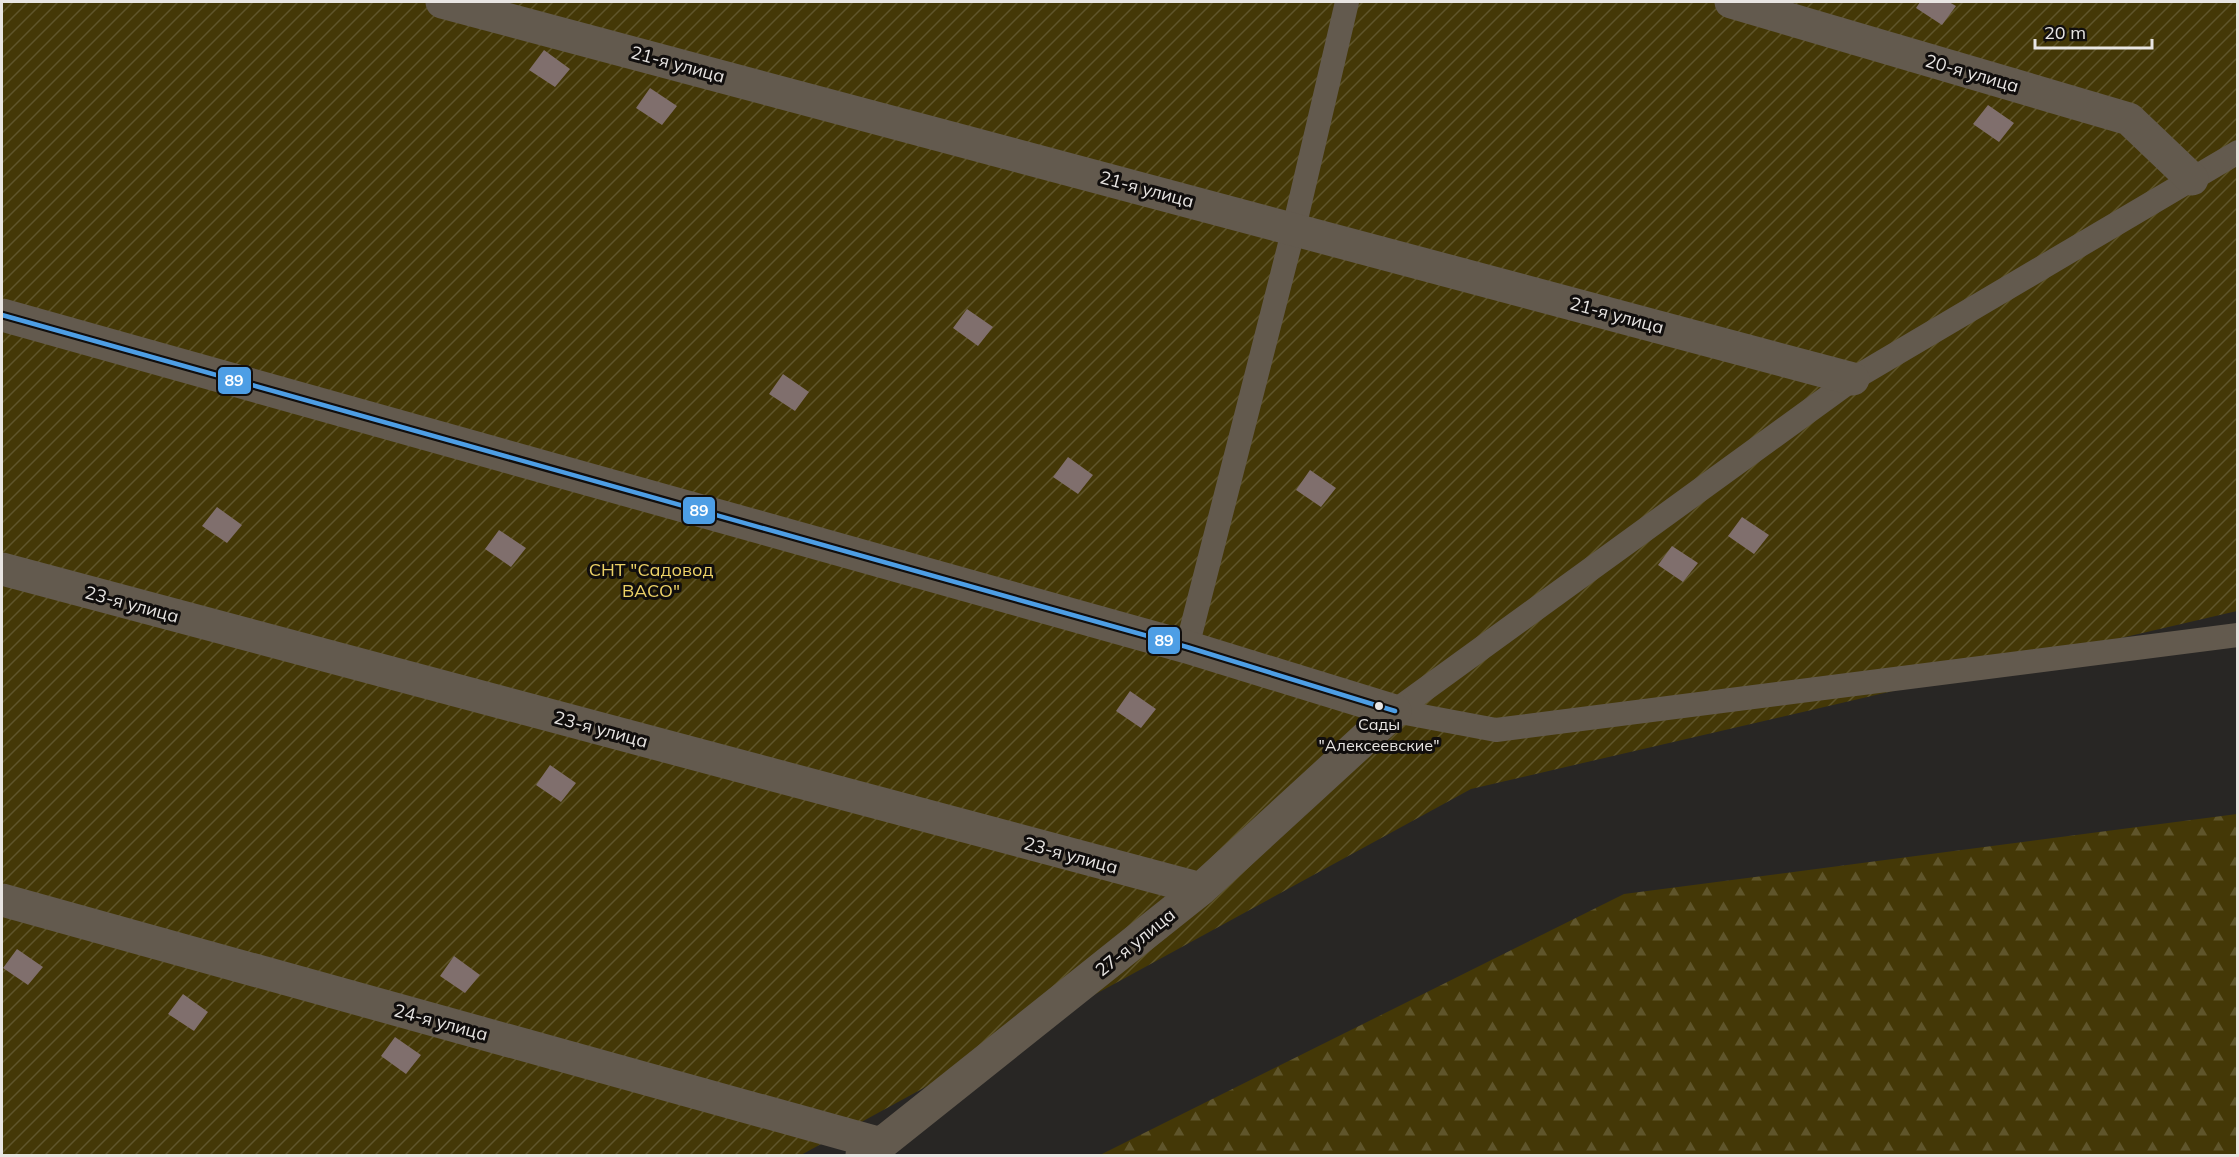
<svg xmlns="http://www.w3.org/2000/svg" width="2239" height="1157" font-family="Mulish,sans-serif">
<defs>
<pattern id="forest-firs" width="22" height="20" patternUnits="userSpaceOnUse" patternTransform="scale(1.5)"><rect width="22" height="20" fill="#443807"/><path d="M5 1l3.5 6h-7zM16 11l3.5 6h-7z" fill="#5f552b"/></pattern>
<pattern id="garden-furrows" width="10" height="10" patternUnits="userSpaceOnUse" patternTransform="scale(1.5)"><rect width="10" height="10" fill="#443807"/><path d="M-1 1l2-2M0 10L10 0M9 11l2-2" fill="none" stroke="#5f552b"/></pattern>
</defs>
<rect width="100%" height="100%" fill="#282624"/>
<path fill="url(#forest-firs)" d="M2237 814V1155H1100L1624 894Z"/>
<path fill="url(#garden-furrows)" d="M2 2H2237V611L1471 789 801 1155 2 1156Z"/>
<path fill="#806f6d" d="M1920 2H1949L1956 6 1942 25 1916 8Z
M544 50 570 69 555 87 529 70Z
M650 88 677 106 662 125 636 108Z
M1988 105 2014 123 1999 142 1973 124Z
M967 309 993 327 978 346 953 328Z
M783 374 809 392 795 411 769 394Z
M1068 457 1093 475 1078 494 1053 477Z
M1310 470 1336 488 1321 507 1296 490Z
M217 507 242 525 227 543 202 526Z
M1742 517 1769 535 1754 554 1728 536Z
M499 530 526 548 511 567 485 549Z
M1672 546 1698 563 1683 582 1658 565Z
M1130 691 1156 709 1141 728 1116 711Z
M550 765 576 783 561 802 536 785Z
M17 949 43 967 28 985 3 968Z
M454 956 480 975 465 993 440 976Z
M183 994 208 1012 194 1031 168 1014Z
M395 1037 421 1055 406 1074 381 1056Z"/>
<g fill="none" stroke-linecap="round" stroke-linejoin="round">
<path stroke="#635a4e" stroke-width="24" d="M1187 647 1294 228 1347 2
M1395 711 1853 379 2238 152
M1395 711 1496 730 2238 635"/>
<path stroke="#635a4e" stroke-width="33" d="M442 2 1853 379
M1731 2 2129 119 2192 179
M2 315 1187 647 1395 711
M2 569 1201 889
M2 900 881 1144
M862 1155 881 1144 1201 889 1395 711"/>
<defs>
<path id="bus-1" d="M2 315 1187 647 1395 711"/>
</defs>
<use href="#bus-1" stroke="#110e0d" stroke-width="9"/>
<use href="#bus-1" stroke="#4d9ee5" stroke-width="4.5"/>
</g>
<circle fill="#e8e5e3" stroke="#110e0d" stroke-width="2" cx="1379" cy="706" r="5"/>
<g text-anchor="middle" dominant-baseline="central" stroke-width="6" stroke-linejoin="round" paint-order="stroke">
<g font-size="16" fill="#e8e5e3" stroke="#110e0d">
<text x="1379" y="724">Сады<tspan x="1379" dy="21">"Алексеевские"</tspan></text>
</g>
<g font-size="18" fill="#e8e5e3" stroke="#110e0d">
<text transform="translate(678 64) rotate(15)">21-я улица</text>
<text transform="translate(1972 73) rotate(16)">20-я улица</text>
<text transform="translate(1147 189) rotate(15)">21-я улица</text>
<text transform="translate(1617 315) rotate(15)">21-я улица</text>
<text transform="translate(132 604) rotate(15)">23-я улица</text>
<text transform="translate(601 729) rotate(15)">23-я улица</text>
<text transform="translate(1071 855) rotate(15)">23-я улица</text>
<text transform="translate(1135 942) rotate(-39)">27-я улица</text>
<text transform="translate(441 1022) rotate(15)">24-я улица</text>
</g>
<g font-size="18" fill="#edd267" stroke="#110e0d">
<text x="651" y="569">СНТ "Садовод<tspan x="651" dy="21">ВАСО"</tspan></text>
</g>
</g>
<g stroke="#110e0d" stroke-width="2">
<rect x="217" y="366" width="35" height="29" rx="6" fill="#4d9ee5"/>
<rect x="682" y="496" width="34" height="29" rx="6" fill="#4d9ee5"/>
<rect x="1147" y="626" width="34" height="29" rx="6" fill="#4d9ee5"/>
</g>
<g font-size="16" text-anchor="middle" font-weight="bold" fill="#fff">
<text x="234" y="386">89</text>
<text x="699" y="516">89</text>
<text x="1164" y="646">89</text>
</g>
<rect width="2239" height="1157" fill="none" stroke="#e8e5e3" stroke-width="6"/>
<path d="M2035 39v9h117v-9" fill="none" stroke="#e8e5e3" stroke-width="3"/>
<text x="2044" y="39" font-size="18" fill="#e8e5e3" stroke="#110e0d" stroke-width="4.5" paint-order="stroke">20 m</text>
</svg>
